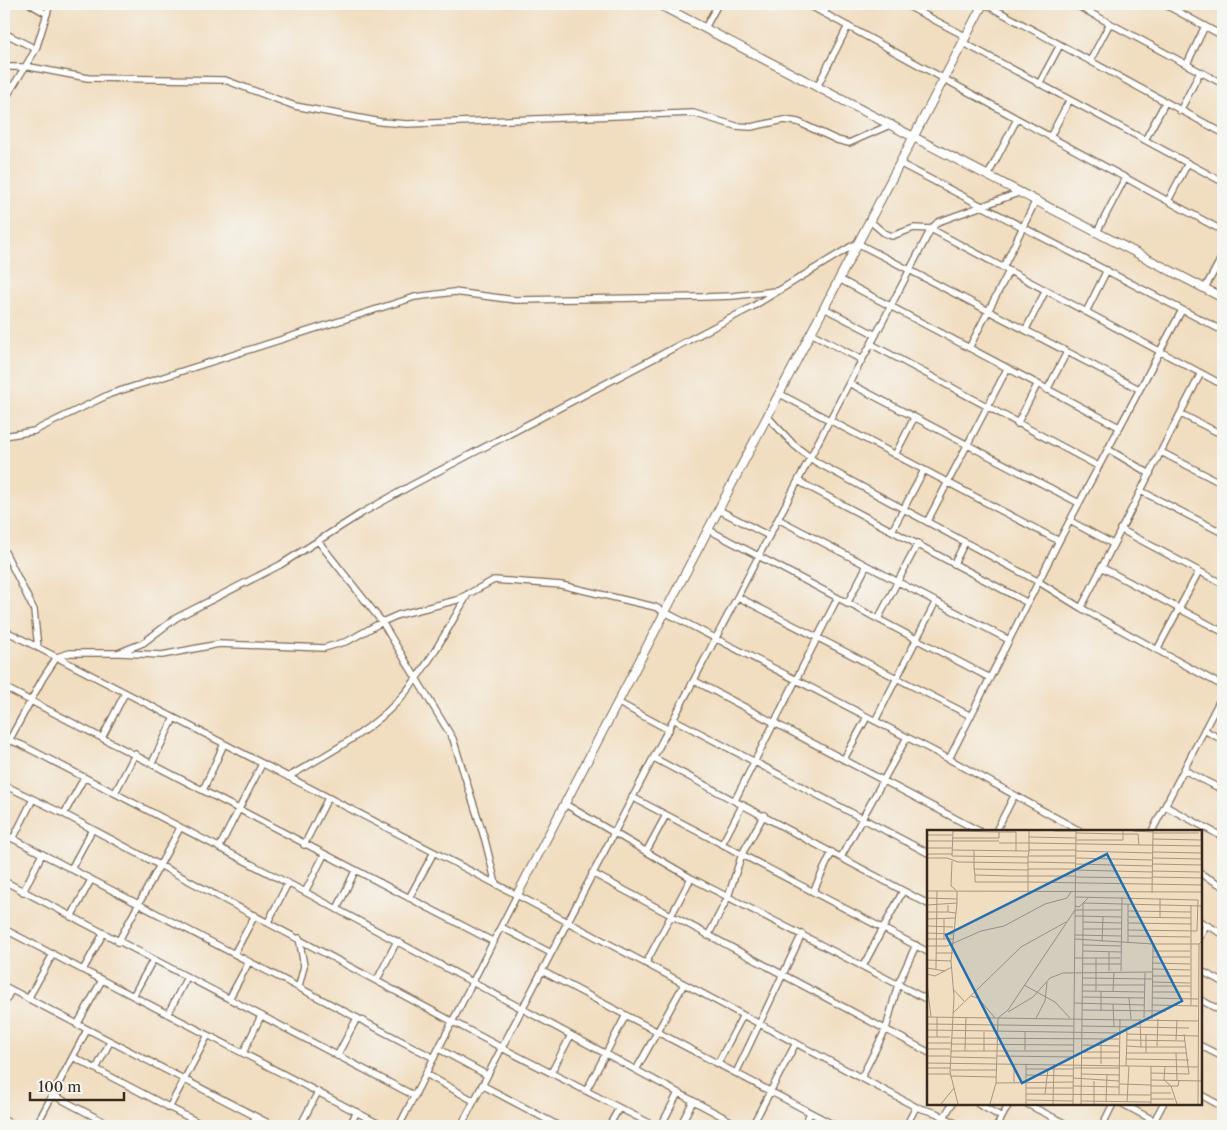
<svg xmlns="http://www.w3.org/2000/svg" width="1227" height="1130" font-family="'Libre Caslon Text',serif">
<rect width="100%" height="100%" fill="#f6f6f2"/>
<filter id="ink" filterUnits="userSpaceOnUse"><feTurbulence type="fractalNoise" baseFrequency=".02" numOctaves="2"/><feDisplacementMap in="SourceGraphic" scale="10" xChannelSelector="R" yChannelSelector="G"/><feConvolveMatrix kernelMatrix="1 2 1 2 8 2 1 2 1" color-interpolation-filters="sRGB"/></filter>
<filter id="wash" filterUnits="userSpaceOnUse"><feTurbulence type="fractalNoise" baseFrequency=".0096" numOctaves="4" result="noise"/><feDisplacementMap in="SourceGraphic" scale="20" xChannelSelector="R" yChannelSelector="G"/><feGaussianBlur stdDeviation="1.12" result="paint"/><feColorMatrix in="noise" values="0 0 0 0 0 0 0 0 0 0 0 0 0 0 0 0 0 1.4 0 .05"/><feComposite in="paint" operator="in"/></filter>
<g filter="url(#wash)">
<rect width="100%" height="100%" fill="#f1ddbf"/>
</g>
<g filter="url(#ink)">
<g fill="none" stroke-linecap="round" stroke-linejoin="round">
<defs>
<path id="street" d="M30 4 47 14
M807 4 1223 231
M904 4 965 36
M985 4 1223 133
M1074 4 1223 84
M1164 4 1223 36
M824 13 829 4
M705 28 718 4
M4 33 36 49
M962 42 1223 182
M1090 61 1110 23
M1187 64 1205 26
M4 67H30L88 78 225 80 295 106 381 122 407 124 693 113 736 126 751 127 784 120 798 122 837 140 849 143 892 124
M1039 84 1060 45
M817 87 848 26
M4 101 36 49 50 4
M1180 111 1200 72
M1050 137 1069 101
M1145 140 1165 103
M901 164 1223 331
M988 175 1017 119
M1168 201 1188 163
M870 221 884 233 892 236 914 228 931 229 938 222 1021 192
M1097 232 1125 178
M1003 268 1036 200
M839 279 1119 427
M1205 288 1223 255
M824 308 876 335
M1086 312 1107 270
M1026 329 1046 290
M811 333 862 360
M871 344 931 229 1223 385
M969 348 1009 271
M849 383 871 344 1098 466
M1047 390 1067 352
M780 394 1059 541
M1181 414 1223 435
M768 417 794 445 816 462 1039 582 1081 608 1223 686
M1017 424 1037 385
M4 436 34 431 110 394 415 297 454 292 515 300 703 297 733 296 776 291
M1108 449 1150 474
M1161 452 1223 484
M895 455 914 418
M798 481 1028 603
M1141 491 1223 533
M719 510 769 536
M778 519 1009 640
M1070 521 1113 544
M927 522 1007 369
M893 529 924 470
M1120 529 1223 584
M709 530 990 678
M318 541 382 622 453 739 485 840 496 884
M4 550 34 610 38 648
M955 562 965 542
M1101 567 1223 632
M738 597 971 716
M847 604 866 567
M1081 608 1201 373
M878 619 918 543
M4 630 517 895 916 1107 936 1113 961 1126
M1157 650 1199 571
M120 653 162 655 219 644 324 648 348 641 382 622 398 615 457 600 494 580 561 585 655 607 949 759 1080 831
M695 681 979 831
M4 687 494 942
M619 703 669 730
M675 720 928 853
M875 721 935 603
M1204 730 1223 740
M4 738 22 745 305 892 740 1126
M102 738 125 693
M4 750 43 678 57 657 70 653H118L143 643 176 618 280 565 362 513 412 485 752 307 855 244 861 245 1139 389
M654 758 928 904
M844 759 867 717
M949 759 1059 541 1182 310
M152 763 174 718
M1184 770 1223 790
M288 777C325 755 367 734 397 702 426 671 447 630 468 594
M4 785 64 814 502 1048 655 1126
M203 790 224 744
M115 793 135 754
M632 797 928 952
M735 800 837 599
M565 804 691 878 928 1000
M1165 806 1223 837
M64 814 84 778
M996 831 1014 796
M1152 831 1223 694
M4 834 434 1058
M13 839 33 799
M722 844 743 804
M304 845 328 798
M219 848 262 764
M646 852 666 815
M841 857 906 739
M71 869 92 830
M592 873 928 1052
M1201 874 1223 886
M4 881 415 1096
M23 892 42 854
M305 892 324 855
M813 892 832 852
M409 898 434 852
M337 909 355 871
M71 917 91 880
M268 922 288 883
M1201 922 1223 934
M501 927 551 953
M4 929 383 1126
M1201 935 1206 925
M708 936 728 897 742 854 764 815
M299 938 304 966 299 986
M118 942 180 828
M234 954 255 915
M646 963 691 878
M863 966 903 891
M83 970 103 934
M542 971 836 1126
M1201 971 1223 982
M377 980 397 941
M4 986 274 1126
M133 996 153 960
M28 999 53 954
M229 999 249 962
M1201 1000 1223 1012
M4 1004 11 990
M168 1014 187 977
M77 1025 102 980
M1201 1046 1223 1057
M439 1049 487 1075
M243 1053 261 1016
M337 1056 357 1018
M73 1057 205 1126
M718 1063 743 1015
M96 1069 110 1042
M636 1070 684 984
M551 1073 571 1035
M736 1073 802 934
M426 1074 474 1101
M861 1078 886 1029 898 984 916 945
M482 1085 559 1126
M586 1091 626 1015
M53 1095 112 1126
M1201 1095 1223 1107
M978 1104 1002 1117
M1027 1104 1070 1126
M1123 1104 1164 1126
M169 1108 208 1035
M944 1117 952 1104
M4 1120 16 1126
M1154 1121 1163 1104
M36 1126 87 1030
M250 1126 256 1117
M300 1126 318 1092
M349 1126 357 1112
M399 1126 517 895
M461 1126 849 383 1079 503
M609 1126 619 1108
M661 1126 678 1093
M680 1126 693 1101
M752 1126 796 1043
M804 1126 810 1113
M906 1126 916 1107
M997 1126 1009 1104
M1102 1126 1113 1104"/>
<path id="secondary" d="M658 4 1223 298
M517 895 983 4"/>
</defs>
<use href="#street" stroke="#7b6956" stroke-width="8"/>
<use href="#secondary" stroke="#7b6956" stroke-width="10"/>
<use href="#street" stroke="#fff" stroke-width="5.5"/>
<use href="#secondary" stroke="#fff" stroke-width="8"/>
</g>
</g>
<g transform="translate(927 830)">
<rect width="275" height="275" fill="#f1ddbf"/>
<path fill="none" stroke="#a8957f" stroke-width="1" d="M26 1 72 2M102 1V13L274 16M127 1H149M206 1 226 2M274 1 275 70M149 3 196 4V1M226 3H272M0 5H25M102 7 149 8M25 8H72V2H89V21M226 9 274 10M149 10H196V4H211L212 15M0 11H72M0 18H25M25 20 102 21V13H72M47 20V39L101 40V33M102 20H149M149 21 226 23M226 22 274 23M0 24H25M25 26 101 27 102 21M25 26 26 1M102 26H149M0 28H20L31 32 101 33V27M149 28 225 30M225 28 274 29M25 31 24 56 29 60M101 32 148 33M148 34 225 36M225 34 274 35M47 39 48 45 83 46H101V40M101 39H148M148 40 225 42M225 41 273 42M48 45V52H101V46H148M148 47 225 48M225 47 275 48M0 61 275 62M101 62V52L275 55M225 63 226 1M148 67 271 70 270 101 201 100M0 68 30 69M30 73 24 131 27 167 23 242 31 274M0 75 30 73V61M21 75V82L29 83M148 76 152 77 162 67M201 81 264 82M0 82H21M148 86 194 87M201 87 264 88M233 88V68M0 89 28 88M156 92V73L275 76M201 93 264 94M0 96 26 97M156 99V92L194 93M0 103 26 104M148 105 194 106M201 106 263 107M0 109H27M17 109V89M148 109 226 114H272L275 111M175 112 176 87M201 113V74M156 115 194 116M0 116H20L54 101 77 96 118 74 140 68 144 62M156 121 194 122M226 121H263M9 123H26M225 127H263M147 128H193M0 130 24 131M225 133 263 134M156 134H194M0 138 18 141M9 139 10 61M225 139 263 140M182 141V122M194 141 195 67M0 144 8 146 25 137M225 146H263M156 148 225 149M225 152 263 153M0 153 4 187M97 155 128 172 143 188M156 155H218M225 156H263M26 159 37 171M155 161 218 162M169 161V128M174 161V181M186 161 187 142M225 162H263M44 166 51 168 68 188M155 167 218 168M202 168 204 189M225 168 271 169M147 173 218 175M186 174 187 197M225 175 271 176M264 175V75M155 180 239 181M81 182 106 167 123 148 136 143 225 142M26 183 94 117 139 92M0 187 271 191M109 188 118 171 120 152M217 188 218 143M225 189 226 114M0 194 146 196M155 196 262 198M199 197 200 204 271 206M0 200 193 203M0 207H23M10 207V187M24 208 192 209M200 210 258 211M249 210 250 190M0 213H24M24 214 147 215M155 215 193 216M200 216 214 217 213 189M230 216 231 189M214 217H258M0 219H23M98 220V202M23 221H147M38 221 39 187M57 221V202M155 222H193M199 223H260M219 223V204M249 223 250 250M0 226H23M70 226 147 227M24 227 69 228M155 228H192M199 229 262 230M0 233 271 237M87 234V252M174 234V209M199 236 200 204M238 236 237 250 244 256 250 274M0 238H23M147 238H193M99 239H146M24 240H70M224 243 262 244 257 204M0 244H23M154 244 193 245M99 245 146 246M23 246 69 247M146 248 192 251M224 250 275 251M69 253 146 252M193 254 224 255M146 256 192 257M224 256H251L252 250M99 258H146M224 263H244M99 264 224 265M118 264 121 239M192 264 193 189M224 269H247M99 270 146 271M154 271 224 272M179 272 180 244M200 272 202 236M14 274 27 258M63 274 69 253 71 188 81 180 148 80H194M99 274V234M126 274 127 234M146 274 149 1M154 274 156 99H194M167 274V251M224 274V236M271 274 272 114"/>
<path fill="#1f6fb2" fill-opacity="0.15" stroke="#1f6fb2" stroke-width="2.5" d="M180 24 255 171 95 253 19 105Z"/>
<rect width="275" height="275" fill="none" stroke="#3b2a1e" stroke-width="2.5"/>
</g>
<rect width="1227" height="1130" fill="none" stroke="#f6f6f2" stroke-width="20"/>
<path d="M30 1092v8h94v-8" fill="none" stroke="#3b2a1e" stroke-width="2.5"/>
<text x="38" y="1092" font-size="15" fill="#3b2a1e" stroke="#f6f6f2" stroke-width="4" paint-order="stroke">100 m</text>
</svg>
